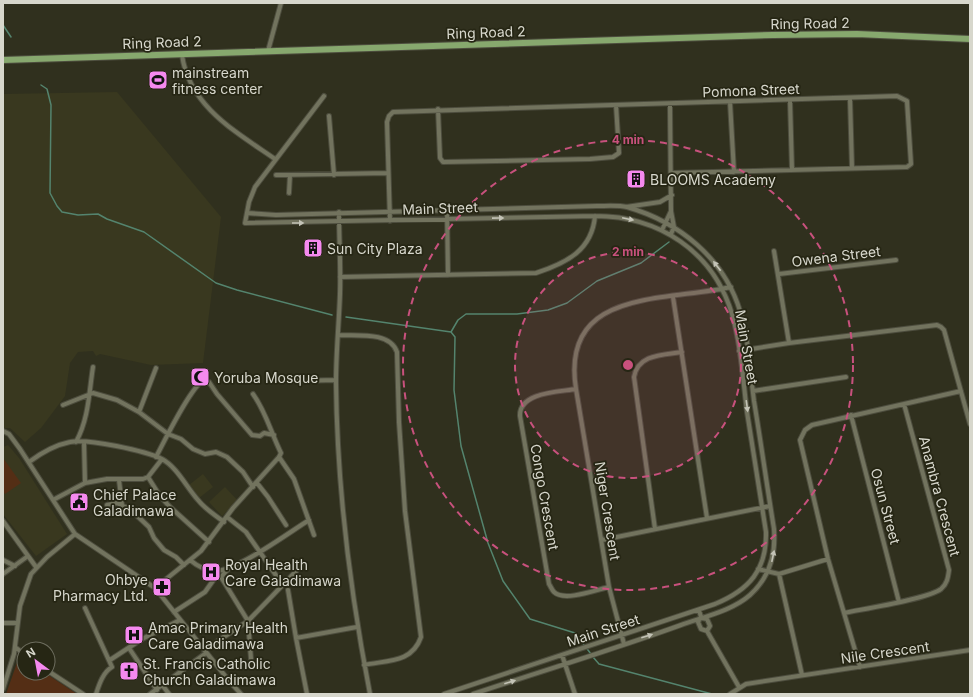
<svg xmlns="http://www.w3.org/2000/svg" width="973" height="697" font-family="Inter,sans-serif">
<rect width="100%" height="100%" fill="#30301e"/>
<path fill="#39381f" d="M117 92 221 217 203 363 151 365 100 354 96 356 93 351 78 352 70 363 65 396 41 428 25 442 10 428H3V94Z
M8 445 19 458 67 534 36 556 3 514V447Z
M203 474 213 487 199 498 189 485Z
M225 487 238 501 222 516 209 502Z"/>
<path fill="#542e15" d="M3 458 21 483 5 494 3 491Z
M24 658V673H45L77 694H6L18 660Z"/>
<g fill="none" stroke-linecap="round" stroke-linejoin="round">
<path stroke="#54846e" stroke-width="1.5" d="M3 25 11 37
M41 85 47 89 51 105 50 193 57 206 62 212 78 215 98 214 107 219 144 232 216 283 237 290 332 315
M346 317 451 332 455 337 454 390 461 446 488 543 503 581 530 619 575 633 591 654
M451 332 458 320 466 314H517L548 310 567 303 597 281 641 263 669 242
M593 657 599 664 712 694"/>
<defs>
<path id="street" d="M268 51 281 3
M182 55C189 106 236 132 275 159
M324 96 255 187 249 202 245 223 595 216C659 216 713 251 732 314 741 345 743 380 747 412 753 452 760 492 766 532 767 570 749 590 715 604L444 694
M850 98 852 168
M790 100 792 170
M730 102 734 172
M670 104 671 211 674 227 671 234
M438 109 440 158 443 162 590 159 613 157 619 153 616 105
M329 116 334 175
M276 175 388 173
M289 193 290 175
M626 207 660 202 672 195
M447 210 448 275
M339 212C339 239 341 267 340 294 339 323 336 352 336 382 337 487 350 591 370 694
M247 213 276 215 597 206C606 206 618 205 627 207 679 222 724 258 740 311 749 340 750 371 754 401 761 443 767 486 774 529 776 555 770 577 750 595 732 611 703 617 681 625 612 650 542 671 473 694
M390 221 387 122 389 116 393 112 897 96 907 101 911 164 907 167 671 173
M662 230 671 211
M774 251 789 343
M779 274 896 260
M340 277 536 273C567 263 592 250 595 216
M673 297 707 518
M338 335C356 336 390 331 397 352L399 422 405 511 421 637C412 663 388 660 364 665
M739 351 789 343 937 325 941 327 944 330 970 424
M295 381 336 380
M576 389C559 392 519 392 520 416L549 584C551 587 552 590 554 592 564 602 596 590 609 587
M753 391 846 377
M63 405 93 393 117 400 139 412 168 434 181 439 193 449 205 454 216 452 227 457 243 472 253 487
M139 412 156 368
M851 415 899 602
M3 431 9 434 20 449 75 534 155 588 230 682 241 694
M76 442C89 418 89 392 93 367
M84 442 85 483
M156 457C164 442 191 386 204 380L209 382 217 394 252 435 260 436 264 433 274 435
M279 457 294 479 314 535
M29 462C41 453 55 445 70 442 87 438 146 451 162 459 177 467 187 488 198 500 205 509 215 515 224 522
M148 477 160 496 169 506 209 542
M119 480 122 505
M257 483 268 497 286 525
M53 500 85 483 107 479H143L148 477 162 459
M107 505 117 503 131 510 149 527 154 538 164 550 176 557 184 565
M227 517 246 532 282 584
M3 521 36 567
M655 529 634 377C638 354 663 355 682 352
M602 540 770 506
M3 560 15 566
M190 560C197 566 208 572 218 571 242 567 287 534 309 520
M758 569 779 574 828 559
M3 574 28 556
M779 574 802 675
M217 576 221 577 248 621 251 659
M221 577 230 567
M155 588 201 551 233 508 279 457 281 453C271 433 266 412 253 394
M288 590 296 638
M85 608 112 667C103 672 99 685 96 694
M699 610 701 617 698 622 701 629 707 631 710 626 707 619 702 618
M174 612 205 592 217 575
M844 613C863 609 928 599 941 589 947 584 948 578 949 570L904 404
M3 623H17
M707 631 739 687
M624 644 609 587 576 389C560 288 665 302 731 287
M15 647 24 654
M129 648 157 690
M204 650 248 621 302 565
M562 655 575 694
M110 660 142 639 180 620
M860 667 828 559 800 440 805 430 812 425 961 391
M48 671 83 694
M163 686 169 694
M3 689 14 654 20 606 31 574 47 557 75 534
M150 694 206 653
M307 694 296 638 357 627
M730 694 746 684 970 650"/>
<path id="primary" d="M3 60 773 35 857 34 970 39"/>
</defs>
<use href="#street" stroke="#4d4d3e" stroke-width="6"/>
<use href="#primary" stroke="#4d4d3e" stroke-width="8"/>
<use href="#street" stroke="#72735e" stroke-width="4"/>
<use href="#primary" stroke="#87a86e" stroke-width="6"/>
</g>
<defs><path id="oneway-solid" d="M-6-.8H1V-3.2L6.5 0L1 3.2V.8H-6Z"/></defs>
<g fill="#c3c3b6">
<use href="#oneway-solid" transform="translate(498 218) rotate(-1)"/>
<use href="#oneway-solid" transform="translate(628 219) rotate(12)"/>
<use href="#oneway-solid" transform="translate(298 223)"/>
<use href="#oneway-solid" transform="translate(717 266) rotate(-127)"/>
<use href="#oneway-solid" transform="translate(747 406) rotate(82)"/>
<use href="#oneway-solid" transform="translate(773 556) rotate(-78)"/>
<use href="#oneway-solid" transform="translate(647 636) rotate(-18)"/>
<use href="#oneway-solid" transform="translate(510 682) rotate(-18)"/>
</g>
<circle cx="628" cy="365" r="113" fill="#c8517d" fill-opacity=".12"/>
<g fill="none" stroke="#c8517d" stroke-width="2" stroke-dasharray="7 5">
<circle cx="628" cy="365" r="113"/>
<circle cx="628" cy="365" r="225"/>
</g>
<defs>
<symbol id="stadium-square" viewBox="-11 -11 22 22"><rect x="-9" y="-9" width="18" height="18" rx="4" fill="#f589ef" stroke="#262614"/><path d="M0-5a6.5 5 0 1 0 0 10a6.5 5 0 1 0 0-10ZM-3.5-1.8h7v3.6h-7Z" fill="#111"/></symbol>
<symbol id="building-square" viewBox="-11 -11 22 22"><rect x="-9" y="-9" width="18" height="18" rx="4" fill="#f589ef" stroke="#262614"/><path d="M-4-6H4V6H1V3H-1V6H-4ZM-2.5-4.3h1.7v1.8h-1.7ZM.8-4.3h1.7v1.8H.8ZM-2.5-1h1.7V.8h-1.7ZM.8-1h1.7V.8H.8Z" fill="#111"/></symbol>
<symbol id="mosque-square" viewBox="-11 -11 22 22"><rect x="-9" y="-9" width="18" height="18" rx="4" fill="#f589ef" stroke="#262614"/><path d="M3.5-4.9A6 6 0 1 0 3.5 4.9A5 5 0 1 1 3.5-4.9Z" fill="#111"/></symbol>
<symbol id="civic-square" viewBox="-11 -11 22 22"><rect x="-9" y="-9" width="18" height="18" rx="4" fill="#f589ef" stroke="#262614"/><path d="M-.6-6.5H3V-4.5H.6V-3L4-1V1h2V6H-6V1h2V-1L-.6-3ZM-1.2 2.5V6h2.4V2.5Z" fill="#111"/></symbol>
<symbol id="hospital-square" viewBox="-11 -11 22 22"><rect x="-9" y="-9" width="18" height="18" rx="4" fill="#f589ef" stroke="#262614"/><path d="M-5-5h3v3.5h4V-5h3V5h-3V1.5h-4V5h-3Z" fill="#111"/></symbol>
<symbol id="pharmacy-square" viewBox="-11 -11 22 22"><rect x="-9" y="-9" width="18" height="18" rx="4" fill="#f589ef" stroke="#262614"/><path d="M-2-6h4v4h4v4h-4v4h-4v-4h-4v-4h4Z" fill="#111"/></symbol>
<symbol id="church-square" viewBox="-11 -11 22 22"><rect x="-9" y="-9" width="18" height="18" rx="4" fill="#f589ef" stroke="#262614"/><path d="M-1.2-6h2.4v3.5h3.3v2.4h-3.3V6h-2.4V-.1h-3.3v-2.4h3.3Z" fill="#111"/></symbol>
</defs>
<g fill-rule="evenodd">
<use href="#stadium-square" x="147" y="69" width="22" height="22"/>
<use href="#building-square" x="625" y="168" width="22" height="22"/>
<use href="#building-square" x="302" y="237" width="22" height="22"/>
<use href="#mosque-square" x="189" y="366" width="22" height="22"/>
<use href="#civic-square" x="68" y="491" width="22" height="22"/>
<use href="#hospital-square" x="200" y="561" width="22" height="22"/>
<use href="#pharmacy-square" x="151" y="576" width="22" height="22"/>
<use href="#hospital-square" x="123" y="624" width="22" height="22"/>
<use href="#church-square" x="118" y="660" width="22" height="22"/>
</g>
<g text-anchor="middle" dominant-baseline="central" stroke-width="3.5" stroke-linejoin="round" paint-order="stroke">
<g font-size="14" fill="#d7d7cc" stroke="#262614">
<text transform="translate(810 23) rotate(-1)">Ring Road 2</text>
<text transform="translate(486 32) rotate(-2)">Ring Road 2</text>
<text transform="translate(162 42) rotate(-2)">Ring Road 2</text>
<text transform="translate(751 90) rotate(-2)">Pomona Street</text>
<text transform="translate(440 208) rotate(-2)">Main Street</text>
<text transform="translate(836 256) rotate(-7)">Owena Street</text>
<text transform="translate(747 347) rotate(80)">Main Street</text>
<text transform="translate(940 496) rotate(75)">Anambra Crescent</text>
<text transform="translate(545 497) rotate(80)">Congo Crescent</text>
<text transform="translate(886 506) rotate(75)">Osun Street</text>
<text transform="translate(608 511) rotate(81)">Niger Crescent</text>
<text transform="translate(603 630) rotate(-18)">Main Street</text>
<text transform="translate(885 652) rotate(-8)">Nile Crescent</text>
</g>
<g font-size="14" fill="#d7d7cc" stroke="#262614" text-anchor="start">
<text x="172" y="72">mainstream<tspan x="172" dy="16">fitness center</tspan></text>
<text x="650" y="179">BLOOMS Academy</text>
<text x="327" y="248">Sun City Plaza</text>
<text x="214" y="377">Yoruba Mosque</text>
<text x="93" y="494">Chief Palace<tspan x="93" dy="16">Galadimawa</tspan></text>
<text x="225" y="564">Royal Health<tspan x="225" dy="16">Care Galadimawa</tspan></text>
<text x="148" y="579" text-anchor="end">Ohbye<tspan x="148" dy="16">Pharmacy Ltd.</tspan></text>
<text x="148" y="627">Amac Primary Health<tspan x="148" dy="16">Care Galadimawa</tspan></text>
<text x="143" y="663">St. Francis Catholic<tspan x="143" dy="16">Church Galadimawa</tspan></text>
</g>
</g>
<circle cx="628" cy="365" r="6" fill="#c8517d" stroke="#262614" stroke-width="2"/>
<g font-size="12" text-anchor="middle" font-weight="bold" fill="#c8517d" stroke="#262614" stroke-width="3.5" stroke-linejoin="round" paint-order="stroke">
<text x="628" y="144">4 min</text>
<text x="628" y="256">2 min</text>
</g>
<rect width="973" height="697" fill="none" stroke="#d7d7cc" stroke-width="8"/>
<g transform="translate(36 661) rotate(328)"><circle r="19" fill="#262614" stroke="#6d6d5e"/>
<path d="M0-3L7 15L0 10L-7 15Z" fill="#f589ef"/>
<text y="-6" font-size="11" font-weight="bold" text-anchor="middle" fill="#d7d7cc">N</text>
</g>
</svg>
